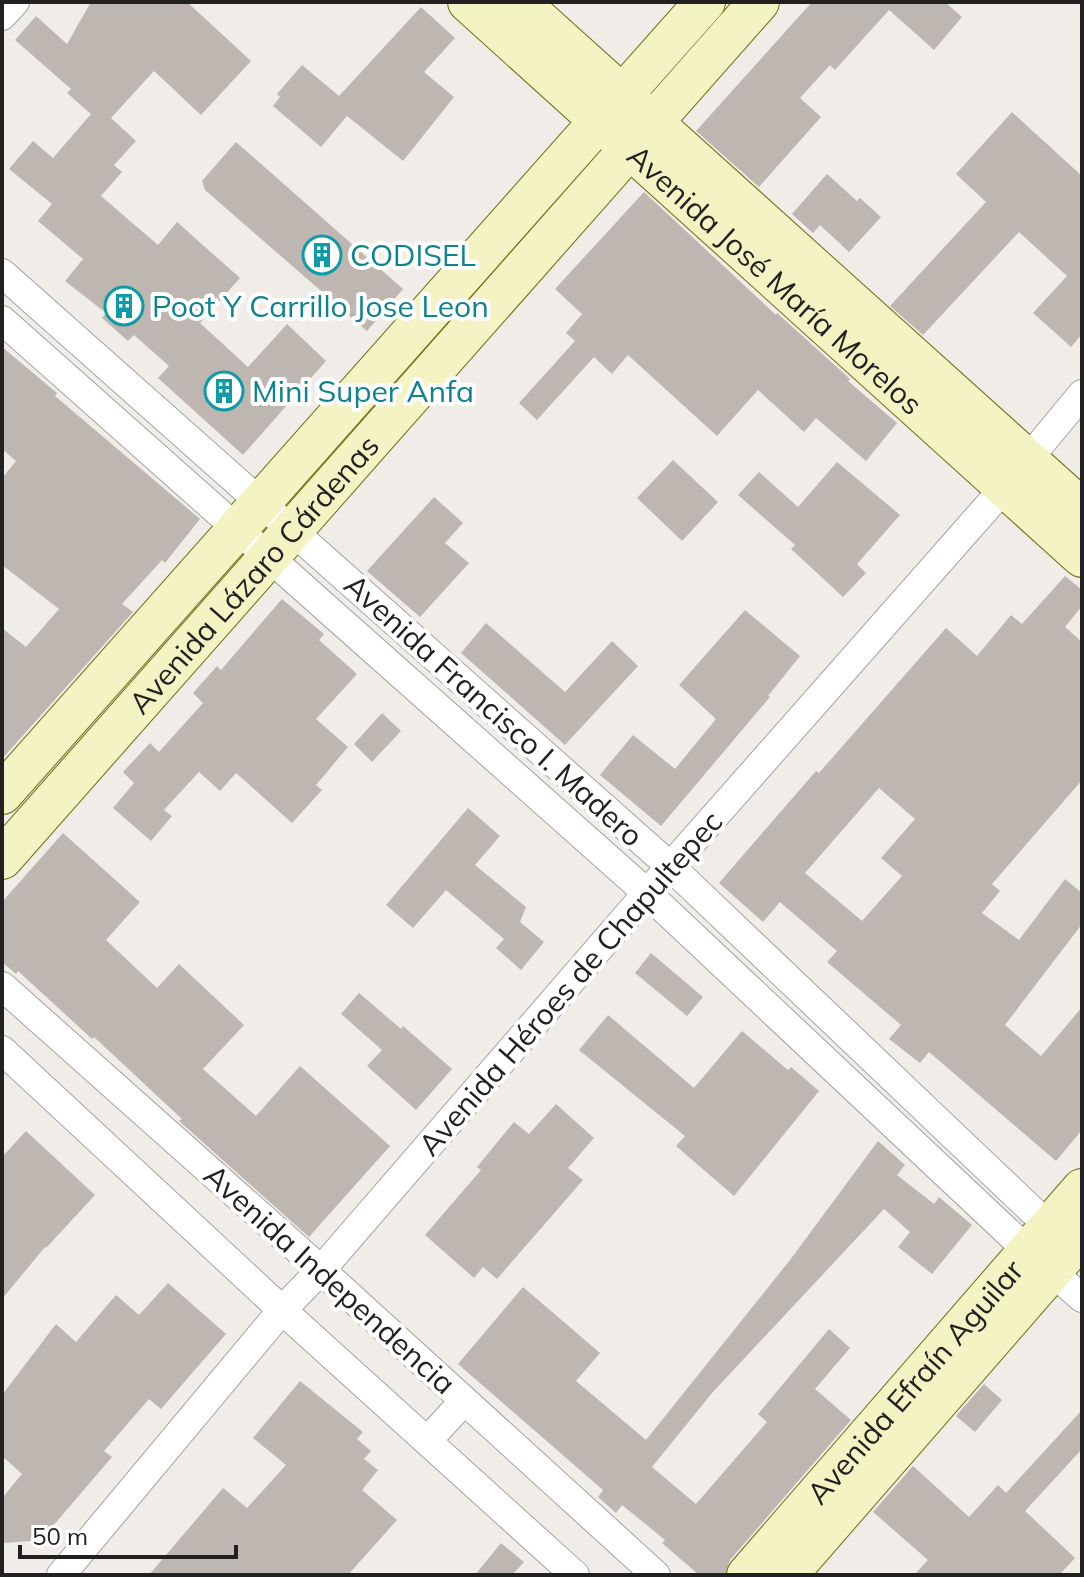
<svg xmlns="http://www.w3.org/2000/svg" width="1084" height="1577" font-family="Mulish,sans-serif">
<rect width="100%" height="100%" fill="#f0ede8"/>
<path fill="#bdb6b1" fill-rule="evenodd" d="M91 2H187L251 61 201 115 154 71 111 118 136 141 114 165 122 172 101 196 158 245 177 222 240 278 200 323 248 367 287 324 326 361 243 455 158 378 169 366 134 335 128 341 102 318 106 313 65 281 83 259 38 221 52 204 9 169 33 141 53 158 91 114 67 93 71 89 15 40 36 16 67 44Z
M812 2H945L962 17 934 50 889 10 835 70 830 65 800 98 821 117 759 187 696 131Z
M421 7 455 38 424 72 454 97 403 161 347 116 321 147 273 106 280 97 277 94 302 65 339 96Z
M1012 112 1082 176V334L1071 347 1033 313 1067 276 1019 232 923 335 890 306 986 202 956 174Z
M236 142 403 289 367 331 205 190 202 181Z
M827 174 857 201 860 198 881 217 849 252 820 225 813 233 792 214Z
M644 192 776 315 777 313 850 379 848 381 897 423 866 461 816 418 804 432 758 390 717 436 628 355 612 374 594 357 537 420 519 403 575 341 566 333 582 314 555 289Z
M2 347 57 393 55 396 200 519 165 563 162 560 122 604 133 612 2 759V628L26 647 59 609 2 565V478L16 461 2 449Z
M673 460 718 502 682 541 637 498Z
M837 462 900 515 857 564 866 573 843 597 791 549 795 545 738 495 759 472 798 507Z
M434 497 463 523 445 543 469 563 420 617 367 571Z
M1065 576 1082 590V606L1065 627 1082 642V780L992 884 1000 891 982 913 1019 940 1065 879 1082 893V924L1005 1025 1041 1056 1082 1007V1130L1056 1161 929 1052 920 1063 889 1039 901 1025 827 962 837 951 780 902 763 922 719 883 816 771 819 773 946 628 977 656 1011 615 1022 624ZM879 788 915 819 881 858 902 876 862 921 805 873Z
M282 599 324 634 319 640 357 674 316 719 348 747 316 785 322 790 292 823 236 773 220 791 199 772 164 810 172 816 151 841 113 808 134 783 123 772 150 743 159 752 203 703 193 693 217 666 221 670Z
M745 610 800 656 768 696 770 697 661 826 600 775 633 735 675 769 716 719 679 685Z
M486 623 565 692 612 641 638 666 565 745 461 653Z
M382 713 401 731 372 762 354 744Z
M468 808 500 836 475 865 526 907 520 922 544 942 521 970 496 948 504 939 446 890 413 928 386 905Z
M63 833 140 902 106 940 157 988 179 964 244 1025 203 1069 256 1116 300 1066 390 1146 309 1237 179 1121 182 1119 94 1037 92 1039 18 971 16 974 2 962V902Z
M651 953 703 997 687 1016 635 973Z
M359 993 401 1029 403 1026 452 1069 416 1110 367 1066 382 1050 341 1014Z
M608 1015 694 1088 742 1031 788 1070 791 1067 819 1091 734 1196 676 1146 685 1136 579 1050Z
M556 1104 594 1138 568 1168 583 1180 497 1279 483 1267 474 1278 425 1235 481 1170 477 1167 514 1122 529 1134Z
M26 1131 95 1195 46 1248 45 1247 2 1299V1157Z
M878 1141 905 1165 897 1175 934 1204 939 1197 972 1225 932 1274 898 1247 910 1232 884 1209 712 1393 652 1467 696 1504 767 1422 758 1414 829 1329 850 1348 815 1389 851 1420 730 1560 725 1575H699L662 1543 665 1540 622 1505 616 1513 598 1497 603 1490 458 1364 523 1287 600 1353 576 1381 646 1440 790 1260Z
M168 1283 226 1334 161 1409 149 1399 104 1451 112 1457 52 1527 31 1541 2 1543V1498L22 1474 2 1456V1395L56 1324 76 1342 116 1295 139 1315Z
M300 1381 363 1432 357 1439 371 1451 364 1459 378 1470 362 1490 397 1520 348 1575H149L223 1488 247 1508 286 1465 253 1438Z
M984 1384 1002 1400 975 1432 956 1416Z
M1082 1410V1449L1025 1511 1075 1558 1059 1575H914L928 1560 873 1512 913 1466 969 1517 998 1485 1006 1493Z
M501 1543 524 1562 512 1575H475Z"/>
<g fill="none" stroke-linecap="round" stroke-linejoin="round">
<defs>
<path id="street" d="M2 16 15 2
M2 273 671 867 1061 1238
M2 320 647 893 1028 1251 1082 1298
M2 986 321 1270 656 1575
M2 1050 282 1310 575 1575
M427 1441 464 1401
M61 1575 282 1310 321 1270 647 893 1005 487 1082 394"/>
<g id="secondary">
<path id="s1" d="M468 2 1082 557"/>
<path d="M519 2 1082 509"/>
<path d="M2 794 705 2"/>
<path id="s2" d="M2 859 759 2"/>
<path id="s3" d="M747 1575 1082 1189"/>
<path d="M787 1575 1082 1236"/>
</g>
</defs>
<use href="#street" stroke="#a2a2a2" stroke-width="30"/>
<use href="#secondary" stroke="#6b6f11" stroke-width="42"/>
<use href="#street" stroke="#fff" stroke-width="28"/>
<use href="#secondary" stroke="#f4f3c3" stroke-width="40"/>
</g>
<defs>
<symbol id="building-ring" viewBox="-11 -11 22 22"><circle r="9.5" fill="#fff" stroke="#0f9aa8" stroke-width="1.5"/><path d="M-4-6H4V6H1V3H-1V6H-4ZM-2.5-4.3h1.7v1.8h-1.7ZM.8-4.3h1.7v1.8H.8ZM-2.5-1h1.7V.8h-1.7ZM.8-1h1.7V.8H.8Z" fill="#0f9aa8"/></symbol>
</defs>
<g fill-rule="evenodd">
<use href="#building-ring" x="300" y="233" width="44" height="44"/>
<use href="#building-ring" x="102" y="284" width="44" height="44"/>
<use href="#building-ring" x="202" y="369" width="44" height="44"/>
</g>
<g text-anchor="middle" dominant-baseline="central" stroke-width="8" stroke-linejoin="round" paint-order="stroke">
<g font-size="30" fill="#0d838f" stroke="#fff" text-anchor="start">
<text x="350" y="255">CODISEL</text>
<text x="152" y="306">Poot Y Carrillo Jose Leon</text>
<text x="252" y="391">Mini Super Anfa</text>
</g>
<g font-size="30" fill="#212121" stroke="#fff">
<text stroke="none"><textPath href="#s1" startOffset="414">Avenida José María Morelos</textPath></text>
<text stroke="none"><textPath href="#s2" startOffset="380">Avenida Lázaro Cárdenas</textPath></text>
<text transform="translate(494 710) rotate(42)">Avenida Francisco I. Madero</text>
<text transform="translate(570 983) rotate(-49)">Avenida Héroes de Chapultepec</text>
<text transform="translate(330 1279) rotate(42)">Avenida Independencia</text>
<text stroke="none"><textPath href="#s3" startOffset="256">Avenida Efraín Aguilar</textPath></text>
</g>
</g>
<rect width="1084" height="1577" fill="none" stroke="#212121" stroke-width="8"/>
<path d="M20 1545v12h216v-12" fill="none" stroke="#212121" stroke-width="4"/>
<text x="32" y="1545" font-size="24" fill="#212121" stroke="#ffffff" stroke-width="6" paint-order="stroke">50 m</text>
</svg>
